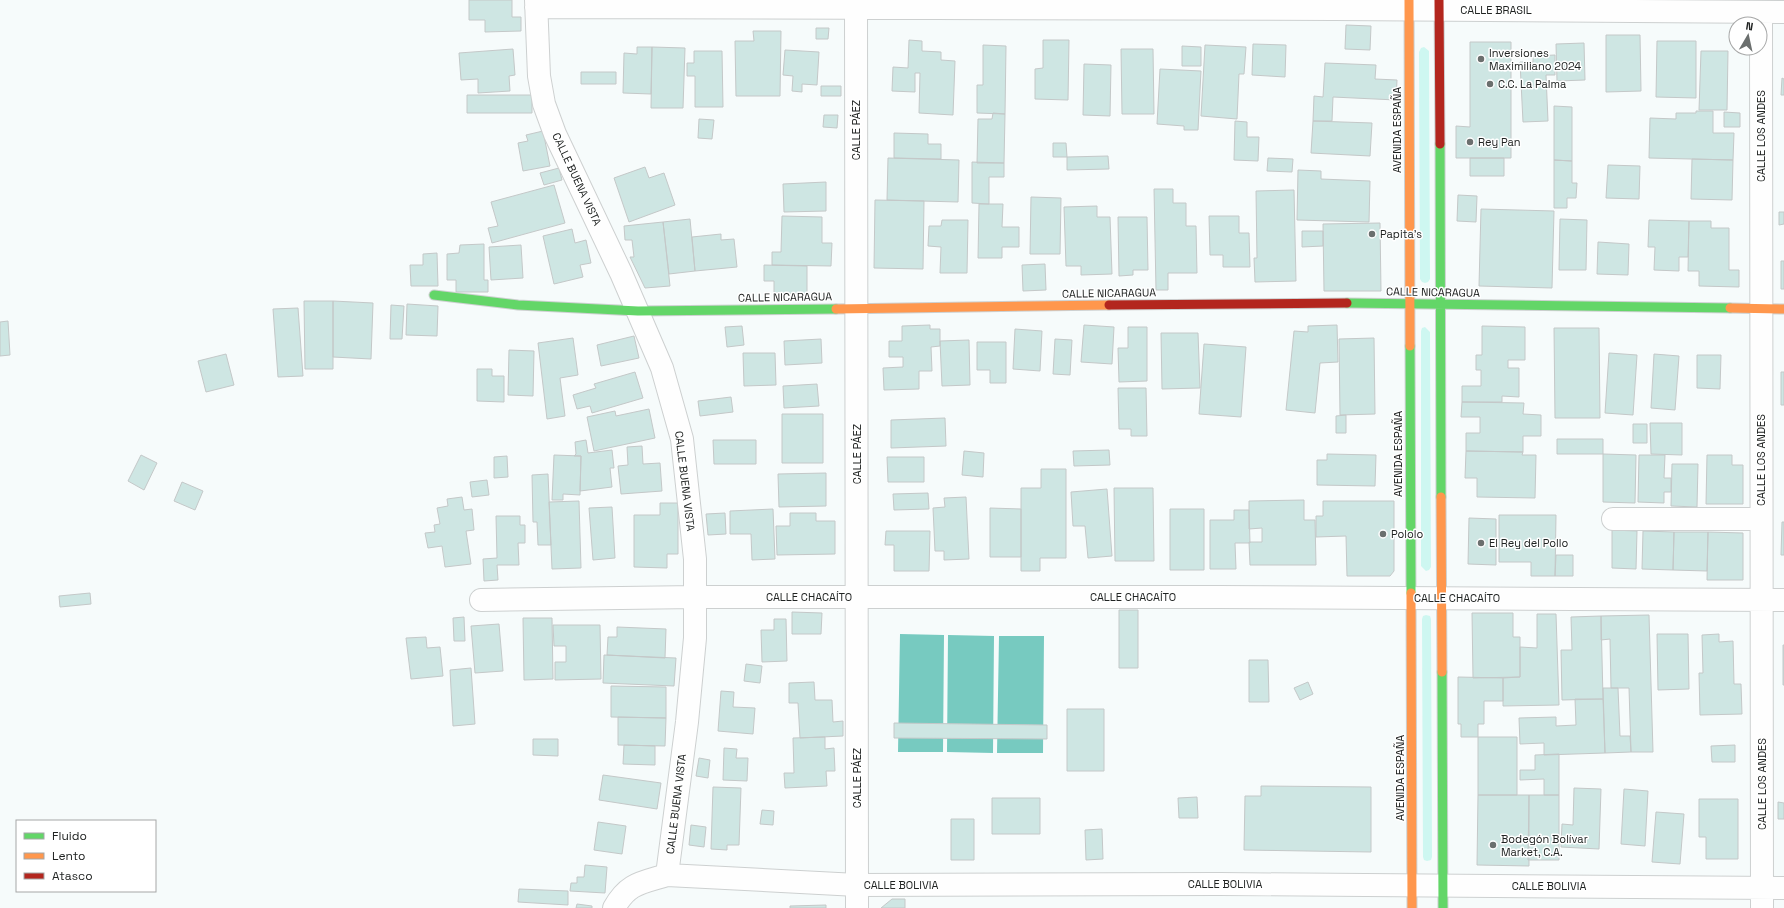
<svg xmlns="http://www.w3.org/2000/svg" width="1784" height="908" font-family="'Space Grotesk',sans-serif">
<rect width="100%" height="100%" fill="#f6fbfb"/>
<path fill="#cef7f1" d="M1424 47 1429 51 1430 279 1428 282 1425 283 1422 282 1420 279 1419 52 1421 48Z
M1425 327 1430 332 1431 567 1429 570 1426 571 1421 566V331L1422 328Z
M1426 615 1430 616 1431 619 1432 857 1431 860 1427 861 1424 860 1423 857 1422 619 1423 616Z"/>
<path fill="#77cac0" d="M900 634 944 635 943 752H898Z
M948 635 994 636 993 753 947 752Z
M999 636H1044L1043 753H997Z"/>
<path fill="#cee6e3" stroke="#c4c8c8" d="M469 0H512V17H521V31L485 32V20H469Z
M1346 25 1371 26 1370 50 1345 49Z
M816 28H829L828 39H816Z
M753 31H781L780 96H736L735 41H754Z
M1606 35H1640L1641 91 1606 92Z
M909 40 922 41V51L941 52V60L955 61 953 115 919 113 920 73H915V92L892 91 893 67 908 68Z
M1043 40H1069L1068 100 1035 99V69L1043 68Z
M1657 41H1696V98L1656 97Z
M1470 42H1511V158H1456V126L1470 127Z
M1584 43 1585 80 1557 81 1556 44Z
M1253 44 1286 45 1285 77 1252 75Z
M983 45 1006 46 1005 114 977 113V85H983Z
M1205 45 1246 47 1244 74H1239L1237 119 1201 116Z
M1182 46 1201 47V66H1182Z
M637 47H652L651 94 623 93 624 53 637 54Z
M652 47 685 48 683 108H651Z
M513 49 515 75 509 76 510 91 478 93V79L461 80 459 53Z
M1121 49H1153L1154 114H1122Z
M785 50 819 52 817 85 802 84V92L792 91 793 76 783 75Z
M694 51H722L723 107H695V76H687V63H694Z
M1701 51H1728L1727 110H1699Z
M1555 55V75H1546L1548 121 1523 122 1520 62H1533V56Z
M1325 63 1376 65 1375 79 1397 80 1396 100 1333 97 1332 121H1313L1314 96 1323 97Z
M1084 64 1111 65 1110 116 1083 115Z
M1160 69 1201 71 1198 130H1184V126L1157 124Z
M581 72H616V84H581Z
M1782 78 1784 79V95H1781Z
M821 86H841V96H821Z
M467 95H532V113H467Z
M1554 106 1572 107V161L1554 160Z
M1696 111H1713V133H1734L1733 160 1649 158 1650 118 1676 119V113H1696Z
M1724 112 1740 113V127H1724Z
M993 113 1005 114 1004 163H977L978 119H992Z
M824 115H838L837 128 823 127Z
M699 119 714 120 712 139 698 138Z
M1235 121 1247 122V137H1259L1258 161 1234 160Z
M1313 121 1372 123 1370 156 1311 153Z
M543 131 550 166 523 171 518 143 528 141 526 135Z
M894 133 928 134V144H941V159L894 158Z
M1053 143H1066L1067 157H1053Z
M1108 156 1109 169 1067 170V157Z
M888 158 959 160 958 202 887 200Z
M1268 158 1293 159 1292 172 1267 171Z
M1470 158H1504V176H1470Z
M1692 159 1733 160 1732 200 1691 199Z
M1554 160 1572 161V183H1577L1576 198H1567V208H1554Z
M972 162 1004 163V177H989V204L972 203Z
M1608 165 1640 166 1639 199 1606 198Z
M645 167 649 178 664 173 675 205 629 222 614 178Z
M559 168 562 180 544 185 540 173Z
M1298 170 1321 171V179L1370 181 1369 222 1297 220Z
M826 182V211L784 212 783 184Z
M554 185 565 223 492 243 488 228 498 226 491 202Z
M1154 189H1173V203H1186V226H1196L1197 273H1168V290H1156Z
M1294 190 1296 281 1255 282 1254 258H1257L1256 191Z
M1458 195 1477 196 1476 222 1457 221Z
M1031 197 1061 198 1060 254H1030Z
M875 200 924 201 923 269 874 268Z
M979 204H1003L1002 227H1019V247H1002V258H978Z
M1097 206V217H1110L1112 274 1081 275V266H1066L1064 207Z
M1481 209 1554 211 1552 288 1479 286Z
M1779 212H1784V224L1779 225Z
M782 216 822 217V243H832L831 266 772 265V252H781Z
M1209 216H1239V233H1249L1250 267H1223V255H1210Z
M1118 217H1147L1148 270H1133V275L1119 276Z
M690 219 695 271 669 274 663 222Z
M1560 219 1587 220 1586 270H1559Z
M942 220H968L967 273H940L941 247 928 246 929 226H941Z
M1649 220 1689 221 1688 257H1679V271L1654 270 1655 247H1648Z
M1689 221H1711V228H1729V270H1739V287L1699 286V271H1688Z
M663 222 670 286 645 288 630 257H634L632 240H625L624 226Z
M1380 223 1381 291H1324L1323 224Z
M572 229 575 243 586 240 591 263 580 265 583 277 554 284 543 236Z
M1302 231H1323V246L1302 247Z
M721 234V240L734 239 737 267 695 271 692 237Z
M1598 242 1629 244 1628 275 1597 274Z
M484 244V280H488V292H456V280H447V254L459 253 460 245Z
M521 245 523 278 491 280 489 247Z
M437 253 438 286H411L410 265H423V254Z
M1781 261H1784V289H1781Z
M1045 264 1046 290 1023 291 1022 265Z
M764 265 807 266V294L774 293V281H764Z
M304 301H333V369H305Z
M333 301 373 303 371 359 333 357Z
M407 304 438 306 437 336 406 335Z
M391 305 404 306 402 339H390Z
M298 308 303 376 278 377 273 309Z
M8 321 10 355 0 356V322Z
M930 325V329H940V346L931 347 932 371H919V389L884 390 883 368 903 367V357H889V341H902V326Z
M1084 325 1114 327 1112 364 1081 362Z
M1337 325 1338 362 1320 363 1315 413 1286 410 1294 331 1308 332V326Z
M742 326 744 345 727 347 725 327Z
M1482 326 1525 327V360H1508V368H1519V397L1502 396V402H1462V386H1481V370H1476V355H1482Z
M1128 327H1147V381L1119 382 1118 348H1128Z
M1554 328H1599L1600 418H1555Z
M1015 329 1042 331 1040 371 1013 369Z
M1161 333H1198L1200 388 1162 389Z
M634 336 639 358 601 366 597 345Z
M573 338 578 375 560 378 565 416 547 419 538 343Z
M1374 338 1375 414 1340 415 1339 339Z
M821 339 822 363 785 365 784 341Z
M1055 339 1072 340 1070 375 1053 374Z
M969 340 970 385 942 386 940 341Z
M977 342H1006V383H990V370H977Z
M1204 344 1246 347 1241 417 1199 414Z
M509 350 534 351 533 396 508 395Z
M743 353H775L776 385 744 386Z
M1609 353 1637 355 1633 415 1605 413Z
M226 354 234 385 206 392 198 361Z
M1654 354 1679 356 1675 410 1651 408Z
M1697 355H1721L1720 389 1697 388Z
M477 369H492V376H504V402L477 401Z
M635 372 643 398 592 413 590 406 577 409 573 395 596 388 594 384Z
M1781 372H1784V405H1781Z
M817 384 819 406 784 408 783 386Z
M1118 388H1146L1147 436H1131V429H1119Z
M731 397 733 412 700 416 698 401Z
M1462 402 1524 403 1523 414 1541 415V436H1523V452L1466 451V433H1480V417H1461Z
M649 409 655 438 594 451 587 417 615 411 616 416Z
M782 414H823V463H782Z
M1346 415V433H1336V416Z
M945 418 946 446 891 448V420Z
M1650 423H1682V455L1651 454Z
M1633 424H1647V443H1633Z
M1557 439H1603V454H1557Z
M586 440 588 453 612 450 614 468H610L612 487 580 491 581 456H574L576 454 575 442Z
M713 440H756V464H714Z
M642 446 643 464 660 463 662 491 621 494 618 466 628 465 627 447Z
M1109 450 1110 465 1074 466 1073 451Z
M964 451 984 453 983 477 962 475Z
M1466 451 1523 452 1522 455H1536L1535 498 1477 497V478H1465Z
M1327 454 1376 455 1375 486 1317 485V460H1327Z
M1603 454 1636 455 1635 503 1603 502Z
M141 455 157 463 144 490 128 481Z
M554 455 581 456 580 495 563 494V500H552Z
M1639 455H1665L1664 478H1671V492H1664V503L1638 502Z
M1707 455H1732V465H1743V504H1706Z
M507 456 508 477 494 478V457Z
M887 457H924V482H888Z
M1672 464H1698L1697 507 1671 506Z
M1041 469H1066V558H1040V571H1021V488H1041Z
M826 473V506L779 507 778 474Z
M548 474 551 545H538L537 522H533L532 475Z
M487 480 489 495 472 497 470 482Z
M182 482 203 491 195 510 174 501Z
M1114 488H1153L1154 561H1115Z
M1107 489 1112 556 1088 558 1085 526H1073L1071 492Z
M928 493 929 509 894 510 893 494Z
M462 497 464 510 472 509 474 530 466 531 471 564 445 567 442 546 428 548 425 533 435 532 434 525 440 524 437 508 448 506 447 499Z
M966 497 969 559 944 560V551H935L933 508 945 507 944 498Z
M1304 500V520H1315L1316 565H1250L1249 542H1262V528L1249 529V501Z
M579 501 581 568 552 569 549 502Z
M1323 501H1394V571L1390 576H1347L1346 536 1316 537V516H1323Z
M660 503H678V554H667V568L634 567V515H660Z
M612 507 615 558 593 560 589 508Z
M990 508 1021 509V557H990Z
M773 509 775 559 752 560 751 534H730V511Z
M1170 509H1204V570H1170Z
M1234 510H1249L1250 543H1235L1236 569H1210V520H1234Z
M725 513 726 534 708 535 706 514Z
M790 513H816V521H835V554L777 555 776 526H790Z
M1499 515H1556L1555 576H1531V562H1499Z
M496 516H520V525H525V543H518L519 565H497L498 580 484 581 483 559 497 558Z
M1469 518 1496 519V565L1468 564Z
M1782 522H1784V555H1781Z
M1612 530 1637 531 1636 569 1612 568Z
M886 531H930L929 571H894V545H885Z
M1643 531 1674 532 1673 570 1642 569Z
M1674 532H1708L1707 571 1673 570Z
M1708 532 1743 533V580H1707Z
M1556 555H1573V576H1555Z
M90 593 91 604 60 607 59 596Z
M1119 610H1138V668H1119Z
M792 612 822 613 821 634H792Z
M1472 613H1513V637H1520V677L1473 678Z
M1537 614H1556L1559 705 1503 706V678L1520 677V647L1537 648Z
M1649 615 1653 752H1631L1629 688H1611L1610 639 1601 640V616Z
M1601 616 1603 699 1562 700 1561 650H1572L1571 617Z
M464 617 465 641H454L453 618Z
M523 618H552L553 679 524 680Z
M774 619H786L787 661 762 662 761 630H774Z
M499 624 503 671 475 673 471 626Z
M553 625H600L601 679 555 680V662H566V646H554Z
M617 627 666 629 665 658 607 655 608 637H617Z
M1657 634H1688L1689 689 1658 690Z
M1719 634V642L1733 641 1734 684H1741L1742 714 1700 715 1699 673H1703L1702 635Z
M426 637 427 648 440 647 443 676 411 679 406 638Z
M1783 645H1784V685H1783Z
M604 655 676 658 674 686 603 683Z
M1249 660H1268L1269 702H1249Z
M746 664 762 666 760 683 744 681Z
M471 668 475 724 453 726 450 670Z
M1458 677 1503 678V701H1484V724H1478V737H1461V724H1458Z
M814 682 815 700H832L833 722 843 721V736L800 738 798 703H789V683Z
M1308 682 1313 694 1300 700 1294 688Z
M611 686 666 687V718L611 717Z
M1603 688H1618L1620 736H1630L1631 752 1605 753Z
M721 691 734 692 733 707 755 708 753 734 718 731Z
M1575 699H1603L1605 753 1544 755V743L1520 744 1519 718 1556 717V726L1576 725Z
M1067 709H1104V771H1067Z
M618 717 666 718 665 746 618 745Z
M894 723 1047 725V739L894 738Z
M825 737V749L834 748 835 771H826L827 786 785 788 784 773H794L793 738Z
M1478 737H1517V795H1478Z
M533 739H558V756L533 755Z
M624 745 655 746V765L623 764Z
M1735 745V762H1712L1711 746Z
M724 748 737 749 736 758H748L747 781 723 780Z
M1559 754V795H1544V779L1520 780V770H1535V755Z
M699 758 710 760 708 778 696 776Z
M603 775 661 783 657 809 599 800Z
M1261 786 1371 787V852L1244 850 1245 796H1261Z
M713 787 741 788 739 845H727V850L711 849Z
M1574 788 1601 789 1599 849 1561 847 1562 824 1573 825Z
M1624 789 1648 791 1645 846 1621 844Z
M1478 795H1529V866L1477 865Z
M1529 795H1559V860H1528Z
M1197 797 1198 818H1179L1178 798Z
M992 798H1040V834H992Z
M1699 799H1738V859H1706V837H1699Z
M1778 802 1784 803V819H1778Z
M762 810 774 811 773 825 760 824Z
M1656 812 1684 814 1680 864 1652 862Z
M951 819H974V860H951Z
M598 822 626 826 622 854 594 850Z
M691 825 706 827 704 847 689 845Z
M1102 829 1103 859 1086 860 1085 830Z
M585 865 607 867 605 893 570 891 571 883H577V877H584Z
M519 889 568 891V905L518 902Z
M892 899H905V908H881Z
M577 904 592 906V908H576Z
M826 905V908H790V906Z"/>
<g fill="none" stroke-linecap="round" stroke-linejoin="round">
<defs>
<path id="street" d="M536 0 539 76 544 104 555 134 621 273 662 368 682 439 695 559V638L687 722 667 875
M856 0 857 908
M536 7 1335 9 1784 12
M1761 12 1762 908
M1613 519H1761
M481 600 696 597H1216L1784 600
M614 908C628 883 641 883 667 875L857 885 1219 884 1784 888"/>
<path id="fast" d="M1440 144 1441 497
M434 295 518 305 638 311 836 309
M1347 303 1730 308
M1410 346 1411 593
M1442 672 1443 908"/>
<path id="slow" d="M1409 0 1410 346
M1730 308 1784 309
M836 309 1109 305
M1441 497 1442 672
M1411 593 1412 908"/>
<path id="jam" d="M1439 0 1440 144
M1109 305 1347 303"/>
</defs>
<use href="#street" stroke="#cdd0d0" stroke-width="24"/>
<use href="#fast" stroke="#cdd0d0" stroke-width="11"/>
<use href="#slow" stroke="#cdd0d0" stroke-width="11"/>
<use href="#jam" stroke="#cdd0d0" stroke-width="11"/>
<use href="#street" stroke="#fefefe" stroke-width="22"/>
<use href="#fast" stroke="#63d668" stroke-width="9"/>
<use href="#slow" stroke="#ff974d" stroke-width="9"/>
<use href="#jam" stroke="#b3261e" stroke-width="9"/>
</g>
<g fill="#6b6f6e" stroke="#fff" stroke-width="1.5">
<circle cx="1481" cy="59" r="4"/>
<circle cx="1490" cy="84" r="4"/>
<circle cx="1470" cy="142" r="4"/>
<circle cx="1372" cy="234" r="4"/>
<circle cx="1383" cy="534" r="4"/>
<circle cx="1481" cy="543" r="4"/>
<circle cx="1493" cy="845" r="4"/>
</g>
<g text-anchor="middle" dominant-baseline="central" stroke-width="3" stroke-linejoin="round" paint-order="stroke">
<g font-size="11" fill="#202322" stroke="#fff">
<text x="1496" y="10">CALLE BRASIL</text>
<text transform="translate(856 130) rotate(-90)">CALLE PÁEZ</text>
<text transform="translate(1397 130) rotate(-90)">AVENIDA ESPAÑA</text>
<text transform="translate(1761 136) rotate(-90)">CALLE LOS ANDES</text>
<text transform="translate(577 179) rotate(65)">CALLE BUENA VISTA</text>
<text transform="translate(1433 292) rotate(1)">CALLE NICARAGUA</text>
<text transform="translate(1109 293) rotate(-1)">CALLE NICARAGUA</text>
<text transform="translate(785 297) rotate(-1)">CALLE NICARAGUA</text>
<text transform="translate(857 454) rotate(-90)">CALLE PÁEZ</text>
<text transform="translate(1398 454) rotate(-90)">AVENIDA ESPAÑA</text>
<text transform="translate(1761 460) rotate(-90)">CALLE LOS ANDES</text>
<text transform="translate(685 481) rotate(83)">CALLE BUENA VISTA</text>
<text x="809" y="597">CALLE CHACAÍTO</text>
<text x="1133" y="597">CALLE CHACAÍTO</text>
<text x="1457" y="598">CALLE CHACAÍTO</text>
<text transform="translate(857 778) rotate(-90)">CALLE PÁEZ</text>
<text transform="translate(1400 778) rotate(-90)">AVENIDA ESPAÑA</text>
<text transform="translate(1762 784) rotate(-90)">CALLE LOS ANDES</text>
<text transform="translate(676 804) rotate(-83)">CALLE BUENA VISTA</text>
<text x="1225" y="884">CALLE BOLIVIA</text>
<text x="901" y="885">CALLE BOLIVIA</text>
<text x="1549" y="886">CALLE BOLIVIA</text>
</g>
<g font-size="11" fill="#202322" stroke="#fff" text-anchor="start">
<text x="1489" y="53">Inversiones<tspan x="1489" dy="13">Maximiliano 2024</tspan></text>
<text x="1498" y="84">C.C. La Palma</text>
<text x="1478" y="142">Rey Pan</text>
<text x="1380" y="234">Papita's</text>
<text x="1391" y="534">Pololo</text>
<text x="1489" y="543">El Rey del Pollo</text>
<text x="1501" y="839">Bodegón Bolívar<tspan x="1501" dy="13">Market, C.A.</tspan></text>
</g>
</g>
<rect x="16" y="820" width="140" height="72" fill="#ffffff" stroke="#a6a7a7"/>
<rect x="24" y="833" width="20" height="6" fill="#63d668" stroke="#a6a7a7"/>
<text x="52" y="840" font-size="12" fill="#202322">Fluido</text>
<rect x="24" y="853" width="20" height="6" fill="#ff974d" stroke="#a6a7a7"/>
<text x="52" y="860" font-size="12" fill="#202322">Lento</text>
<rect x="24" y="873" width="20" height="6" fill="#b3261e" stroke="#a6a7a7"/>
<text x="52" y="880" font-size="12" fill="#202322">Atasco</text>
<g transform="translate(1748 36) rotate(9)"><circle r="19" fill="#ffffff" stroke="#a6a7a7"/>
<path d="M0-3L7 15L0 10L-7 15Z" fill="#6b6f6e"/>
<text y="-6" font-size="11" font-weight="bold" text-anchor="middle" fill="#202322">N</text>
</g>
</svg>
